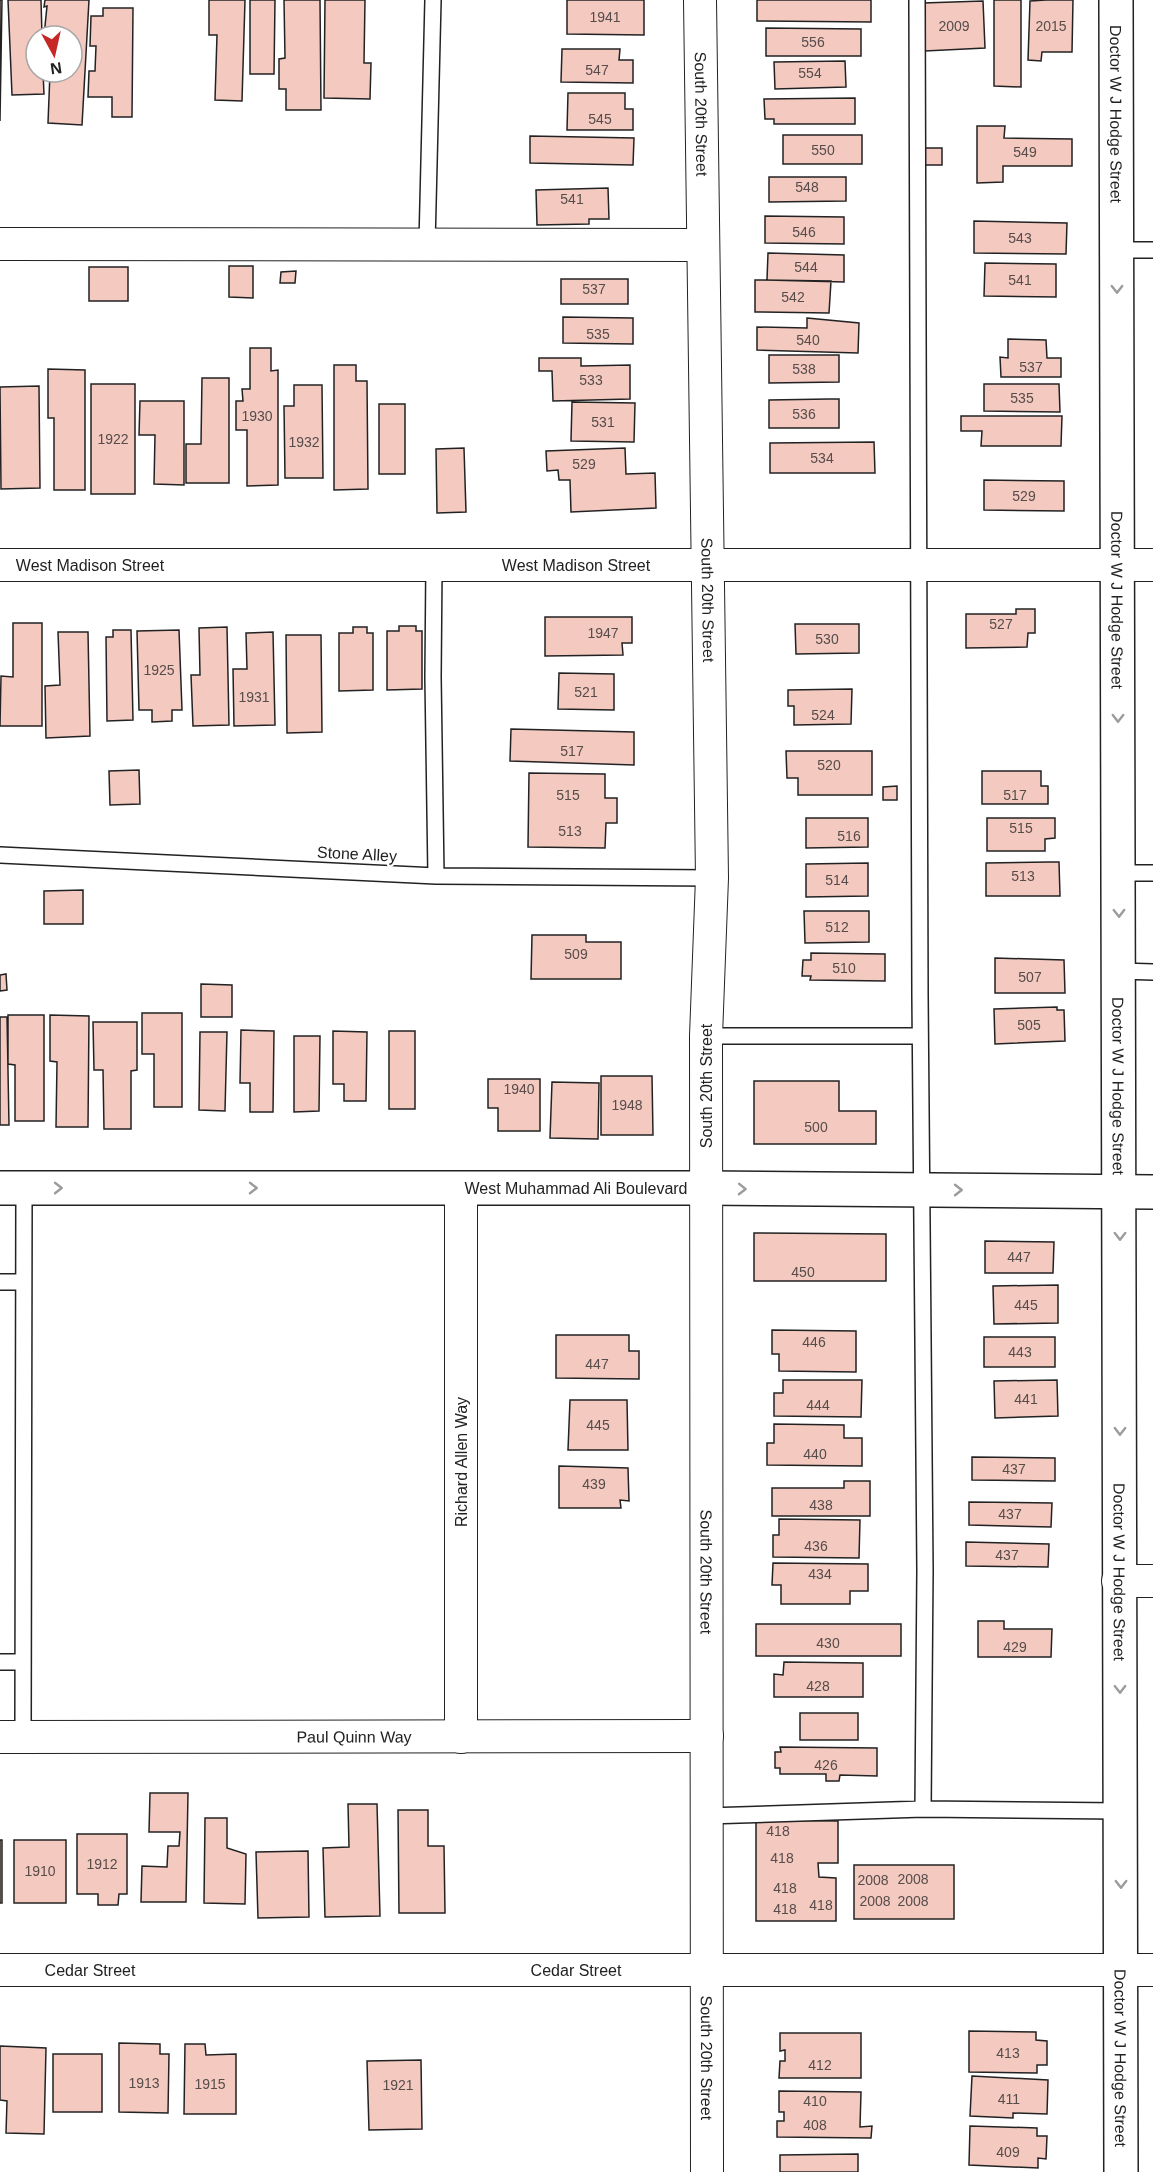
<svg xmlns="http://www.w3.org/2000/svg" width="1153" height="2172" font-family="Arial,sans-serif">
<rect width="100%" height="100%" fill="#fff"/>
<path fill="#f3c9c0" stroke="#222" stroke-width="1.5" d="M0 0H2L0 121Z
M8 0H41L42 36H36V72H43L44 94 12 95Z
M45 0H89L82 125 48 123 50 72H72V36H44L47 6 44 7Z
M209 0H245L242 101 215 100 217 35H209Z
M250 0H275L274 74H250Z
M284 0H320L321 110H286V89H279V59L285 58Z
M325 0H365L364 63H371L370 99 324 98Z
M567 0H644V35L567 34Z
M757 0H871V22L757 21Z
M994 0H1021V87L994 86Z
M1046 0H1073L1072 52H1042L1041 61 1028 60 1030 1Z
M983 1 985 48 925 51 923 3Z
M103 8H133L132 117H112V97H88L89 71H95L96 46H90L91 16H103Z
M766 28 861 29V56H766Z
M562 49H620L619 60H633V83L561 82Z
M845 61 846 87 775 89 774 62Z
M568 93H625V109H633V130H567Z
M855 98V124H774V119H765L764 99Z
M977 126H1005L1004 138 1072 139V166H1003V182L977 183Z
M783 135H862V164H783Z
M530 136 634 138 633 165 530 163Z
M923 148H942V165H922Z
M769 177H846V201L769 202Z
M608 188 609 219H589V224L537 225 536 190Z
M765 216 844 217V244L765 243Z
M974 221 1067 223 1066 254 974 253Z
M768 253 844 255V282L767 280Z
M985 263 1056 264V297L984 296Z
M229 266H253V298L229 297Z
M89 267H128V301H89Z
M296 271 295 283H280L281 272Z
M561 279H628V304H561Z
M755 280 831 281 829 313 755 312Z
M563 317 633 318V344L563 343Z
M807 318 859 323 858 353 757 350V327L807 328Z
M1008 339 1046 340 1047 358H1061V377H1001L1000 357 1008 358Z
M250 348H271V371L278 370V485L247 486V430H236V401H243L242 389H250Z
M769 355H839V382L769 383Z
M539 358H581V366L630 365V399L553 401 552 371H539Z
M334 365H356V381H367L368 489 334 490Z
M48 369 85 370V490H54V418H48Z
M202 378H229V483H186V444H201Z
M91 384H135V494H91Z
M984 384H1059L1060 412 984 411Z
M294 385H322L323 478H285L284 406H294Z
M39 386 40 488 1 489 0 387Z
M829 399H839V428H769V400Z
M140 401H184V485L154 484 155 435H139Z
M572 402 635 403 634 442 571 441Z
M379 404H405V474H379Z
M961 416H1062L1061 446H981L982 431H961Z
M874 442 875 473H770V443Z
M464 448 466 512 437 513 436 449Z
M625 448 626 474 655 473 656 508 571 512 570 480H559L558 470 547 471 546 451Z
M984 480 1064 481V511L984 510Z
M1016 609H1035V633H1028L1027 647 966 648V614H1016Z
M545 617H632V643H622L623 655 545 656Z
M13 623H42V726H0L1 676 13 677Z
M795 624H859V653L796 654Z
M399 626H416V631H422V689L387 690V631H399Z
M227 627 229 725 193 726 191 675H200L199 628Z
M353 627H367V633H373V690L339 691V633H353Z
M113 630H131L133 720 107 721 106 637H113Z
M179 630 182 710H172V721L152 722V710H139L137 631Z
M58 632H88L90 736 46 738 45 686 60 685Z
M273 632 275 725 234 726 233 669H247L246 633Z
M286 635H321L322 732 287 733Z
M559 673 614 674V710L558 709Z
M852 689 851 724 794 725V706H788V690Z
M511 729 634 732V765L510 761Z
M786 751H872V795H798V778H787Z
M139 770 140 804 110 805 109 771Z
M982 771H1041V786H1048V804H982Z
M529 773 605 774V798H617V823H606L605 848 528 847Z
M897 786V800H883V787Z
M806 818H868V847L806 848Z
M987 818H1055V838L1045 839V851H987Z
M1049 862H1059L1060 896H986V863Z
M868 863V896L806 897V864Z
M83 890V924H44V891Z
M804 911H869V942L805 943Z
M532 935H586V942H621V979H531Z
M811 953 885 954V981L810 980 811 976H802L803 960H811Z
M995 958 1064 960 1065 993H995Z
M6 974 7 990 0 991V975Z
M201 984 232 985V1017H201Z
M1057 1007V1010H1064L1065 1041 995 1044 994 1009Z
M142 1013H182V1107H154V1054H142Z
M8 1015H44V1121H15V1065L8 1064Z
M50 1015 89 1016 88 1127H56L57 1062 50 1061Z
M0 1017H7L9 1125H0Z
M93 1022H137V1070L131 1071V1129H104L103 1070H94Z
M241 1030 274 1031 273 1112H250V1083H240Z
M333 1031 367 1032 366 1101H344V1084H333Z
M389 1031H415V1109H389Z
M200 1032H227L225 1111 199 1110Z
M294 1036H320L319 1111 294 1112Z
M601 1076H652L653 1135H601Z
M488 1079H540V1131H498V1108H488Z
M754 1081H839V1111H876V1144H754Z
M552 1082 599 1083 598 1139 550 1138Z
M754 1233 886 1234V1281H754Z
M985 1241 1054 1242 1053 1273H985Z
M1058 1285V1323L994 1324 993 1286Z
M772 1330 856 1331V1372L779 1371V1354H772Z
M556 1335H629V1351H639V1379L556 1378Z
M984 1337H1055V1367H984Z
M783 1380H862L861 1417 774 1416V1393H783Z
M1057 1380 1058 1416 995 1418 994 1381Z
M570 1400H627L628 1450H568Z
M774 1424 844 1425V1438H862V1466L767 1465V1443H774Z
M972 1457 1055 1458V1481L972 1480Z
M559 1466 628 1468 629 1501 620 1500 621 1508H559Z
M844 1481H870V1516H772V1488H844Z
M969 1502 1052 1503 1051 1527 969 1525Z
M779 1519 860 1520 859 1558 773 1557V1535H779Z
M966 1542 1049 1544 1048 1567 966 1566Z
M773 1563 868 1564V1591H850V1604H781V1585H772Z
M978 1621H1004V1629H1052L1051 1657H978Z
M756 1624H901V1656H756Z
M784 1662 863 1663V1697H774V1674L783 1675Z
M800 1713H858V1740H800Z
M780 1747 877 1748V1776L840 1775 839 1781H826V1774H780V1768H775V1752H781Z
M150 1793H188L186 1902H141L142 1866 167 1867 168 1846H179L180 1832H149Z
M348 1804H377L380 1916 325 1917 323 1848 349 1847Z
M398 1810H428V1846H444L445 1913H399Z
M205 1818H227V1848L246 1854 245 1904 204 1903Z
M756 1820 838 1821V1863H818L819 1877 836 1878V1921H756Z
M77 1834H127V1894H119L118 1905H98V1894H77Z
M0 1840H2V1903H0Z
M14 1840H66V1903H14Z
M308 1851 309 1917 258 1918 256 1852Z
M854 1865H954V1919H854Z
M969 2031 1036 2032V2040L1047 2041V2065H1037V2073L969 2072Z
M780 2033H861V2078H779L780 2061H785V2050L780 2051Z
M119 2043 160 2044V2054H169L168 2113 119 2112Z
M185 2044H205L206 2055 236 2054V2114H184Z
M0 2046 46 2048 44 2134 6 2133 7 2101 0 2100Z
M53 2054H102V2112H53Z
M421 2060 422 2129 369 2130 367 2061Z
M972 2076 1048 2080 1047 2114 1013 2113V2118L970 2116Z
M779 2091 861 2092 860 2127 872 2126 871 2138 777 2137V2121H784V2112H779Z
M970 2126 1037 2128V2136H1047L1046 2159 1038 2158V2168L969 2165Z
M858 2154V2172H780V2155Z"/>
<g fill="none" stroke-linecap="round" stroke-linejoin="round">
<defs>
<path id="service" d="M427 244 433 0
M1117 250H1153
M434 565 433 677 436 876
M0 855 436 876 712 878
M1118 873H1153
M1120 971 1153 972
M706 1036H920
M0 1282H23
M0 1662H23
M23 1737 24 1188
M923 1809 1120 1811
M707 1816 923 1809 925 1570 920 995 917 0"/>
<g id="minor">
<path id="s1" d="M700 0 712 878 706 1036 707 2172"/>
<path d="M0 244 702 245"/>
<path id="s2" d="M0 565H1153"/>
<path d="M461 1188V1737"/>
<path d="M1118 1581H1153"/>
<path id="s3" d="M0 1737 707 1736"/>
<path id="s4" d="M0 1970H1153"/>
</g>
<g id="secondary">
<path id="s5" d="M0 1188H705L1153 1192"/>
</g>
<g id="primary">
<path id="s6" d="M1116 0 1121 2172"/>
</g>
</defs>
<use href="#service" stroke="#222" stroke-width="18"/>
<use href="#minor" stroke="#222" stroke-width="34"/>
<use href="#secondary" stroke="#222" stroke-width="36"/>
<use href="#primary" stroke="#222" stroke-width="36"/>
<use href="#service" stroke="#fff" stroke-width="15"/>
<use href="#minor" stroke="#fff" stroke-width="32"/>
<use href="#secondary" stroke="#fff" stroke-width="33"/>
<use href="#primary" stroke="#fff" stroke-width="33"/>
</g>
<defs><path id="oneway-chevron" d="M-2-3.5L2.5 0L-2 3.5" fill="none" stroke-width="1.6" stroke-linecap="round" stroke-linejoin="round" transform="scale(1.5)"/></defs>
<g stroke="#9c9c9c">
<use href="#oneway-chevron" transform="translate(1117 289) rotate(90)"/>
<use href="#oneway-chevron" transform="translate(1118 718) rotate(90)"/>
<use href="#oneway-chevron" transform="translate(1119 913) rotate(89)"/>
<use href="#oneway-chevron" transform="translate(58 1188)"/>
<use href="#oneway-chevron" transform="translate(253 1188)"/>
<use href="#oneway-chevron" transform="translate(742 1189) rotate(1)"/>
<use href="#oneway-chevron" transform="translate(958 1190)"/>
<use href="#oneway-chevron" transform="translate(1120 1236) rotate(90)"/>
<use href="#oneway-chevron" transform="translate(1120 1431) rotate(91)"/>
<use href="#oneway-chevron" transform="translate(1120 1689) rotate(89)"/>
<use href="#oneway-chevron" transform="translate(1121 1884) rotate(90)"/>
</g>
<g text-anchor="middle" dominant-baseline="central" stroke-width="4.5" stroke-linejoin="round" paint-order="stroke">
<g font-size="14" fill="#564c4a">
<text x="605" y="17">1941</text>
<text x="954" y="26">2009</text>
<text x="1051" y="26">2015</text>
<text x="813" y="42">556</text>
<text x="597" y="70">547</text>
<text x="810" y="73">554</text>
<text x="600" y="119">545</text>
<text x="823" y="150">550</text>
<text x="1025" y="152">549</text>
<text x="807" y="187">548</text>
<text x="572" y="199">541</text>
<text x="804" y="232">546</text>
<text x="1020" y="238">543</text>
<text x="806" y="267">544</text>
<text x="1020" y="280">541</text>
<text x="594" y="289">537</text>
<text x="793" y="297">542</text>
<text x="598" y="334">535</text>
<text x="808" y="340">540</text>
<text x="1031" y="367">537</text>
<text x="804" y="369">538</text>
<text x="591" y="380">533</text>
<text x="1022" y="398">535</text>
<text x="804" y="414">536</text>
<text x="257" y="416">1930</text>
<text x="603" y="422">531</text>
<text x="113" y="439">1922</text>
<text x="304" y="442">1932</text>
<text x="822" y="458">534</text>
<text x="584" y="464">529</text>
<text x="1024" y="496">529</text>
<text x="1001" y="624">527</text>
<text x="603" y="633">1947</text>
<text x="827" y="639">530</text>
<text x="159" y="670">1925</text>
<text x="586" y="692">521</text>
<text x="254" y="697">1931</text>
<text x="823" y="715">524</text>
<text x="572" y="751">517</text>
<text x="829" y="765">520</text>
<text x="568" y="795">515</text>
<text x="1015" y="795">517</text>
<text x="1021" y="828">515</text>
<text x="570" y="831">513</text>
<text x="849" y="836">516</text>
<text x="1023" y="876">513</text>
<text x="837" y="880">514</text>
<text x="837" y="927">512</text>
<text x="576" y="954">509</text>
<text x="844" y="968">510</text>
<text x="1030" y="977">507</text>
<text x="1029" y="1025">505</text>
<text x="519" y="1089">1940</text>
<text x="627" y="1105">1948</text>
<text x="816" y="1127">500</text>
<text x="1019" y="1257">447</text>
<text x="803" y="1272">450</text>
<text x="1026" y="1305">445</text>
<text x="814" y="1342">446</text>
<text x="1020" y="1352">443</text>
<text x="597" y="1364">447</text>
<text x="1026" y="1399">441</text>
<text x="818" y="1405">444</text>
<text x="598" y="1425">445</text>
<text x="815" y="1454">440</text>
<text x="1014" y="1469">437</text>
<text x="594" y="1484">439</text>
<text x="821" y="1505">438</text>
<text x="1010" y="1514">437</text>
<text x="816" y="1546">436</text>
<text x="1007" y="1555">437</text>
<text x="820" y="1574">434</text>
<text x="828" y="1643">430</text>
<text x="1015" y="1647">429</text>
<text x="818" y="1686">428</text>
<text x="826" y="1765">426</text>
<text x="778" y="1831">418</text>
<text x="782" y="1858">418</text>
<text x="102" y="1864">1912</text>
<text x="40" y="1871">1910</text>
<text x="913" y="1879">2008</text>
<text x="873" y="1880">2008</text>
<text x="785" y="1888">418</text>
<text x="875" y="1901">2008</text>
<text x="913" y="1901">2008</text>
<text x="821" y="1905">418</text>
<text x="785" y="1909">418</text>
<text x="1008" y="2053">413</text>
<text x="820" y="2065">412</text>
<text x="144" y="2083">1913</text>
<text x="210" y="2084">1915</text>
<text x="398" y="2085">1921</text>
<text x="1009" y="2099">411</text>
<text x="815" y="2101">410</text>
<text x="815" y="2125">408</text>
<text x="1008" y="2152">409</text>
</g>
<g font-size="16" fill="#222" stroke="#fff">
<text stroke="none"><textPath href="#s1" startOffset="114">South 20th Street</textPath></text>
<text stroke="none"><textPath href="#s6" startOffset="114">Doctor W J Hodge Street</textPath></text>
<text stroke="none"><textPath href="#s2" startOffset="90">West Madison Street</textPath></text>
<text stroke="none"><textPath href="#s2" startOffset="576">West Madison Street</textPath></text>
<text stroke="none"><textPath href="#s1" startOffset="600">South 20th Street</textPath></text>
<text stroke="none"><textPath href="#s6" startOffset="600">Doctor W J Hodge Street</textPath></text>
<text transform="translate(357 854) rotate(3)">Stone Alley</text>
<text transform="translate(706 1086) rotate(-90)">South 20th Street</text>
<text stroke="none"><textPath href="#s6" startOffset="1086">Doctor W J Hodge Street</textPath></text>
<text stroke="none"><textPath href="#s5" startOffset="576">West Muhammad Ali Boulevard</textPath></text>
<text transform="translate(461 1462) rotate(-90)">Richard Allen Way</text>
<text stroke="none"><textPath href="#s1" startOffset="1572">South 20th Street</textPath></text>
<text stroke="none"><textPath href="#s6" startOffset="1572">Doctor W J Hodge Street</textPath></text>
<text stroke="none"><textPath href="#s3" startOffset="354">Paul Quinn Way</textPath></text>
<text stroke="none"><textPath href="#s4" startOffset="90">Cedar Street</textPath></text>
<text stroke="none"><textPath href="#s4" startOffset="576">Cedar Street</textPath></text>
<text stroke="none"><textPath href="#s1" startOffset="2058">South 20th Street</textPath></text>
<text stroke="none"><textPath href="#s6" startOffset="2058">Doctor W J Hodge Street</textPath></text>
</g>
</g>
<g transform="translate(54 54) rotate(172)"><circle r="28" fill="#ffffff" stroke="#a7a7a7" stroke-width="1.5"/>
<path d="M0-4.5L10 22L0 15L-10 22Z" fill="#c62828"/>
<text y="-9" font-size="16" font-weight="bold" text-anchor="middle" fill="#222222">N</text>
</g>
</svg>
